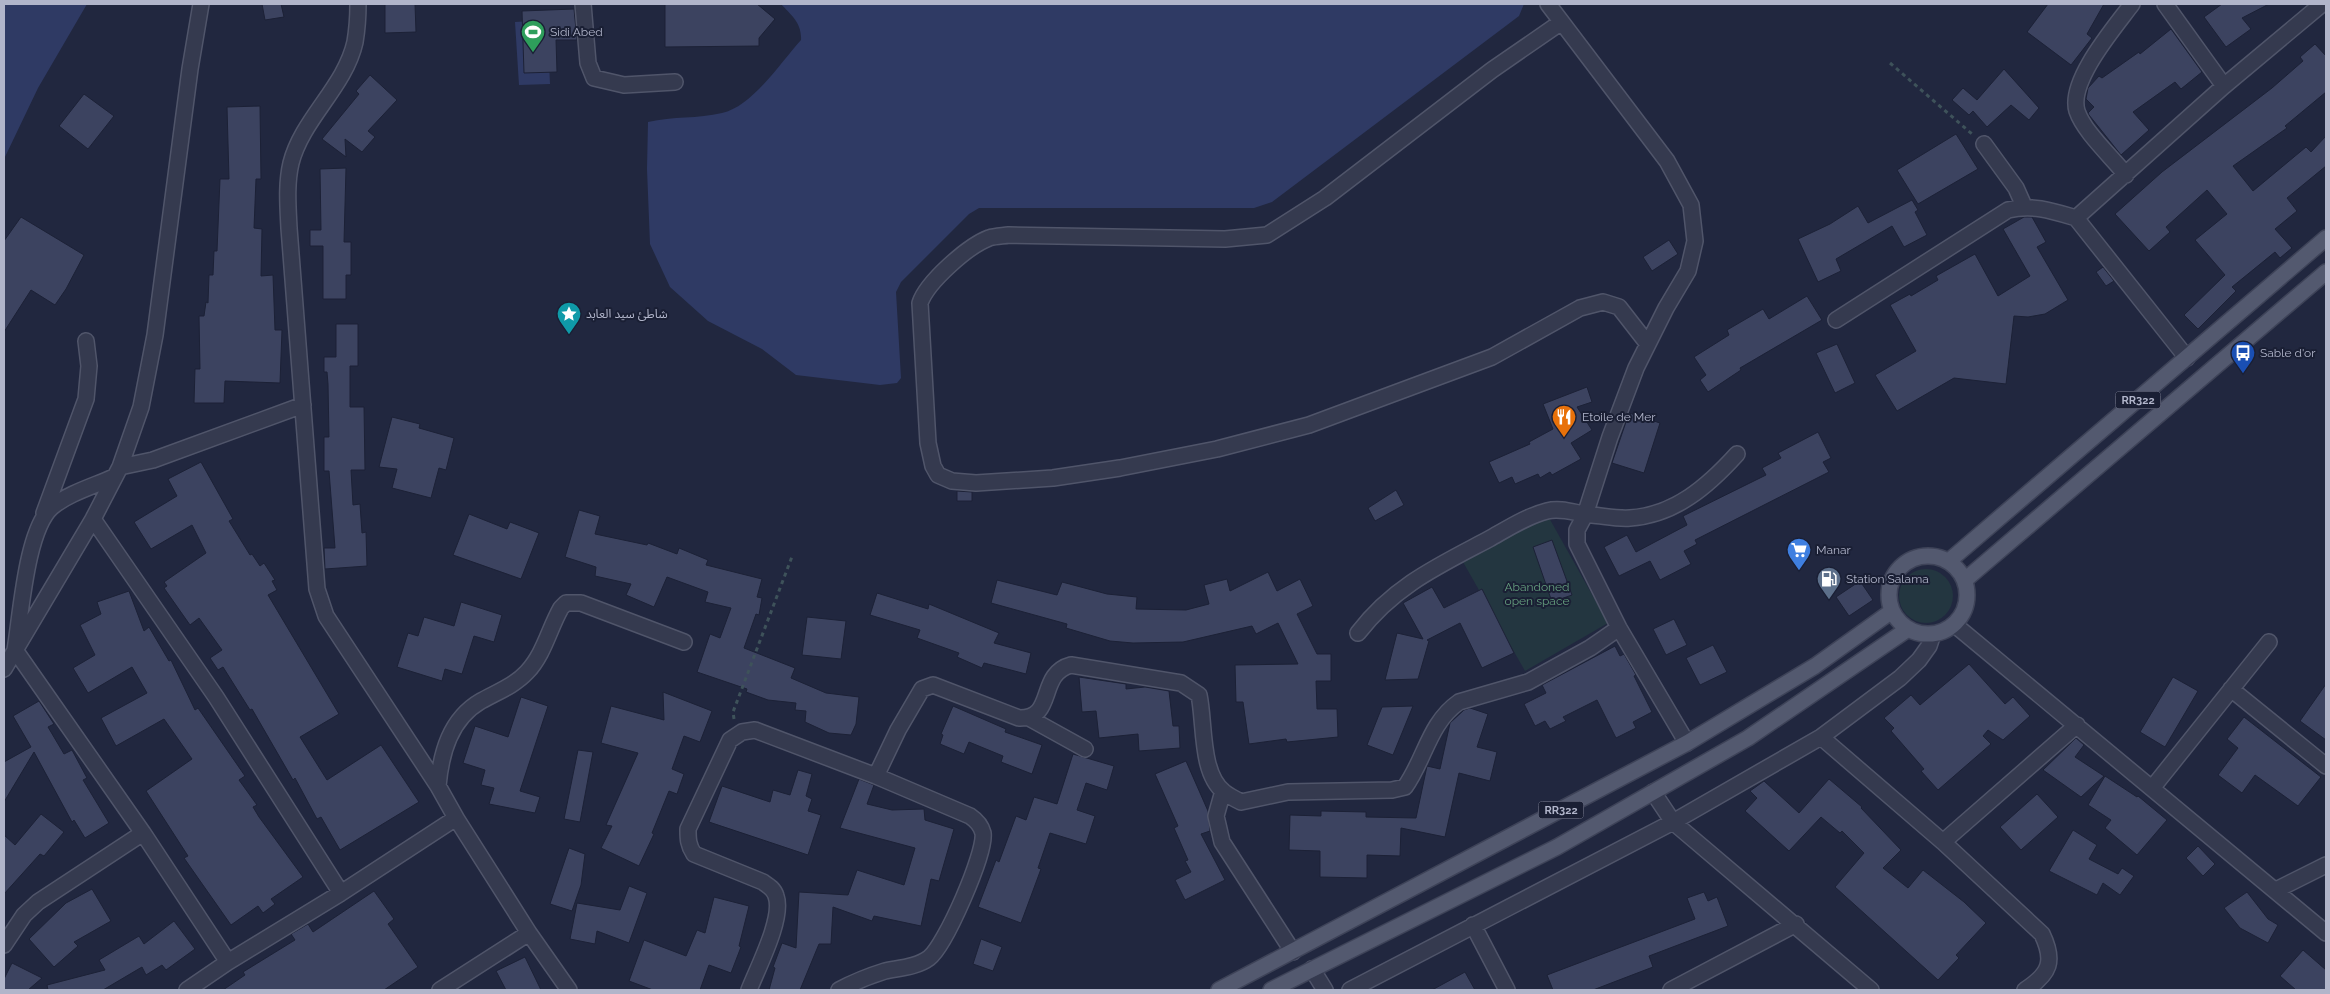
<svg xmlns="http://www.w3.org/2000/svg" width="2330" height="994" font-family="Raleway,'Noto Sans Arabic',sans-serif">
<rect width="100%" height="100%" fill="#21273f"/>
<path fill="#233640" d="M1548 516 1608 623 1525 671 1463 562Z
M1899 596a27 27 0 1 1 54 0a27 27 0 1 1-54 0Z"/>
<path fill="#2f3a64" d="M4 4H87L38 88 4 159Z
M781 4H1524L1519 16 1272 202 1254 208H979L969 214 901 282 896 292 901 378 897 383 880 385 796 375 762 349 708 321 670 287 650 244 647 169 648 122C673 116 698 119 722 113 752 107 781 62 801 40 802 23 791 15 781 4Z
M547 20 550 84 519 85 515 22Z"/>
<path fill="#3c4360" stroke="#1c2136" d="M262 4H281L284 17 265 20Z
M385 4H415L416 32 385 33Z
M665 4H757L775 19 759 38V46L665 47Z
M2048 4H2104L2087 34 2092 38 2071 65 2027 32Z
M2222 4H2269L2242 18 2251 29 2226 47 2204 17Z
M574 9 577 40H556L557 72 524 73 522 11Z
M2171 29 2202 72 2181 89 2175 82 2133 112 2149 130 2121 155 2089 115 2088 113 2094 107 2086 99 2088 88 2099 76 2102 78 2139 52 2140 54Z
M2315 44 2326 56V92L2285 126 2287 128 2233 166 2253 191 2306 147 2311 152 2326 136V166L2287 198 2297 211 2275 229 2292 248 2280 258 2275 252 2232 287 2236 291 2198 329 2184 315 2225 275 2195 240 2227 214 2207 190 2166 227 2170 232 2149 251 2115 214 2162 172 2272 88 2303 61 2300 57Z
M2004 69 2039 108 2029 120 2011 105 1987 127 1973 111 1969 115 1952 100 1963 88 1977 100Z
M370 75 397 100 368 131 375 137 362 152 345 139 346 157 322 139 359 94 356 91Z
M84 94 114 116 88 149 59 126Z
M260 106 261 179H256L254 228 262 229 261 276 273 275 275 330H282L280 383 225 381 224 403H194L195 369H200L199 316H204L206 302 208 303 209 275H213L214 251H217L220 179H229L227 107Z
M1956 134 1978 169 1918 204 1897 170Z
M346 168 344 242H351V275H346V299H323V246H310V230H321L320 169Z
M1912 200 1918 210 1915 212 1927 235 1904 247 1892 226 1836 259 1841 271 1818 282 1798 239 1830 224 1858 206 1868 223Z
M21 217 84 255 66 289 55 305 31 290 4 332V241Z
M2024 217H2032L2046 242 2037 247 2068 300 2045 314 2028 317 2014 316 2006 384 1954 378 1897 411 1875 375 1916 351 1890 305 1910 294 1911 296 1938 280 1936 276 1975 254 1998 296 2030 276 2003 229Z
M1669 240 1678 254 1652 271 1643 257Z
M2103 267 2114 281 2106 286 2096 272Z
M1807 296 1822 320 1740 368 1741 370 1708 392 1700 380 1706 375 1694 357 1729 335 1727 330 1763 309 1769 319Z
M336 324H358V366H350V407H364L365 470H351L353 505 360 504 362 533 366 532 367 566 325 569 324 548H335L329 471H324V437H329L328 384 327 372H324V357H336Z
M1837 344 1855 383 1835 393 1816 353Z
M1587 387 1592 402 1577 407 1592 430 1571 443 1581 459 1552 475 1550 472 1540 478 1538 474 1515 484 1512 477 1499 483 1489 462 1530 444 1529 442 1553 429 1543 404Z
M1629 413 1660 423 1644 473 1612 463Z
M392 417 420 424 419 428 454 438 446 470 439 468 431 498 392 488 397 469 379 467Z
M1818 432 1831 458 1823 462 1829 472 1695 540 1697 544 1684 551 1691 564 1660 580 1650 561 1619 576 1604 547 1627 535 1636 552 1687 525 1683 516 1766 475 1762 468 1781 458 1778 453Z
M201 462 233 519 229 521 250 555 252 554 260 566 264 563 275 580 272 581 277 590 268 595 339 714 300 737 327 780 381 745 419 802 340 850 321 817 317 819 295 778 293 780 252 709 250 710 223 667 218 670 210 658 222 650 199 618 190 625 164 588 167 586 164 582 206 553 192 525 151 549 134 522 177 496 168 479Z
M1396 490 1404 505 1375 521 1368 508Z
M957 491 972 492V501H957Z
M579 510 600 516 595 534 647 545 648 543 677 554 679 548 708 560 706 565 762 579 757 597 762 598 759 615 756 614 744 648 795 668 791 678 826 693 859 697 856 724 851 735 829 733 805 722 806 711 795 710 796 703 768 700 746 692 747 689 697 672 710 634 720 638 731 608 705 602 708 592 667 577 654 607 626 595 631 584 595 576 596 567 565 557Z
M469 514 507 529 510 522 539 533 521 579 453 555Z
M1552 540 1572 595 1552 602 1533 547Z
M1268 572 1277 591 1300 579 1313 606 1297 614 1317 654H1331V681H1316L1317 709H1337L1338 737 1287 742 1286 739 1249 744 1243 702H1236L1235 665 1298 664 1278 623 1256 634 1252 626 1183 642 1133 643 1110 641 1066 628 1067 624 991 603 997 580 1057 595 1062 582 1107 594 1137 597 1136 609 1186 610 1209 604 1204 585 1227 579 1230 591Z
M1860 581 1873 600 1849 616 1836 597Z
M1432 587 1444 608 1482 589 1514 653 1482 668 1460 623 1427 640 1429 641 1418 679 1385 680 1397 633 1423 639 1403 603Z
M129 591 144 631 149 627 169 661 171 660 195 710 198 708 245 776 239 780 257 805 253 807 259 817 303 877 271 899 275 904 263 913 258 906 231 925 184 858 188 856 146 791 192 759 164 719 116 746 101 718 147 693 132 667 88 693 73 668 95 655 80 625 101 614 97 602Z
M877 593 928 609 929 604 999 633 994 643 1031 653 1026 674 984 663 982 668 957 657 959 653 917 638 920 630 870 615Z
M461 602 502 615 494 642 474 636 462 674 445 669 442 681 397 667 408 633 418 636 424 617 454 626Z
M807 617 846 621 841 659 802 655Z
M1674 619 1687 645 1666 655 1653 629Z
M1713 645 1727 672 1700 685 1686 658Z
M1615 646 1620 656 1624 654 1636 675 1634 676 1652 712 1633 722 1636 728 1616 738 1597 700 1563 717 1566 721 1550 729 1545 721 1535 726 1524 704 1546 693 1542 685Z
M1969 664 2005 704 2013 697 2030 716 2003 740 1988 730 1983 736 1991 744 1938 790 1921 771 1924 769 1891 731 1894 728 1884 718 1911 695 1920 705Z
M1079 677 1126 684V689L1145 687 1169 691 1173 726H1179L1180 748 1139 751 1138 734 1099 738 1096 711 1082 712Z
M2173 677 2198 691 2165 747 2140 732Z
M2326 684V740L2300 721Z
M663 692 712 711 700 742 684 736 672 769 684 774 677 794 669 791 652 833 654 834 639 866 601 848 612 826 606 825 638 753 601 743 611 706 664 720Z
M521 697 548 706 520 791 540 797 535 813 489 804 494 788 481 785 485 770 463 763 475 726 508 737Z
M39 701 54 724 48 727 64 754 72 750 87 778 83 780 109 823 85 838 74 820 72 822 34 752 4 802V762L31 747 13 716Z
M953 706 1006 729 1005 732 1042 745 1032 774 1001 762 1003 756 969 742 964 754 940 744 943 735 941 734Z
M1413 706 1393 755 1367 745 1382 707Z
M1470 708 1488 714 1477 747 1497 752 1490 781 1459 773 1445 837 1401 828 1400 856 1367 855V878L1320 877V851L1289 850 1290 815 1321 816V811L1366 812V817L1416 818 1427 766 1440 769 1450 723 1464 710Z
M2244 717 2321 777 2298 806 2255 775 2242 793 2218 775 2238 748 2227 739Z
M2076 738 2084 745 2075 757 2104 776 2081 797 2043 770Z
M578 750 593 752 580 822 564 819Z
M1073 754 1114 766 1107 790 1086 783 1077 810 1095 816 1086 844 1050 833 1038 868 1041 869 1021 923 978 907 996 860 999 862 1016 816 1026 820 1034 797 1057 804Z
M1186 761 1208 811 1210 831 1201 834 1225 880 1185 900 1175 880 1191 872 1185 861 1188 860 1174 828 1178 826 1155 774Z
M798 770 812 774 806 796 812 799 808 811 821 815 808 855 709 822 722 786 770 802 773 790 790 795Z
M2105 776 2137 797 2138 796 2167 820 2137 855 2105 828 2111 820 2088 805Z
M859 779 874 785 867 804 892 810 924 809 925 820 954 829 939 881 931 879 921 926 874 916 872 921 833 907 831 944H819L800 990H769L775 968 773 967 782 943 796 948 799 892 848 895 857 870 904 885 915 848 840 828Z
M1829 779 1862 807 1861 808 1901 850 1883 868 1908 888 1923 870 1964 902 1986 923 1956 955 1959 958 1938 980 1835 887 1864 853 1842 831 1840 833 1821 817 1789 851 1745 811 1757 798 1750 791 1764 781 1799 813Z
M2037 794 2058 817 2021 850 2000 827Z
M41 814 64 832 44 856 40 854 4 894V835L15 845Z
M2073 830 2097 845 2089 859 2118 874 2122 868 2134 876 2120 895 2103 883 2097 895 2049 871Z
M2198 846 2215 864 2203 876 2186 858Z
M569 848 585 854 581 885 572 911 550 904Z
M629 886 647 893 629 943 597 931 595 944 570 939 577 903 620 910Z
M92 889 111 921 74 942 78 946 54 967 29 939 66 903Z
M374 891 394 919 388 924 418 967 384 990H223L245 975 243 972 295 940 291 934 308 924 313 932Z
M1704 892 1708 901 1717 897 1728 926 1649 956 1653 967 1593 990H1553L1547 975 1695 919 1687 898Z
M2247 892 2268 919 2278 925 2268 943 2240 928 2224 908Z
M714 897 749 906 739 946 741 947 731 973 709 965 700 990H653L629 981 644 940 686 956 697 930 705 933Z
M174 921 195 949 166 970 162 965 146 975 142 967 103 990H48L47 985 105 970 99 960 139 936 144 944Z
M981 939 1002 947 993 971 973 964Z
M2303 950 2326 970V990H2296L2280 976Z
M525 957 541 990H506L496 971Z
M12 963 42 978 28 990H4V979Z
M1465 972 1475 990H1432Z"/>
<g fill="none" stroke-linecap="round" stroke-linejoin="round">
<defs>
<path id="minor" d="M358 4C358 16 357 30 355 42 345 87 302 119 291 163 286 184 288 207 289 228L317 589 326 616 438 786 456 818
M583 4 588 63 594 78 624 85 675 82
M1548 4 1667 161 1691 205 1695 241 1688 271 1666 308 1636 368 1610 437 1585 515 1577 530V544L1619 628 1687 743
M2165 4 2224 86
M1560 23 1492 70 1325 198 1267 235 1225 239 1009 235C1002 236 995 236 989 238 968 246 927 282 920 303L928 443 933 466 938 475 952 481 976 483 1053 478 1120 468 1217 449 1309 425 1492 357 1580 308 1603 302 1619 307 1647 343
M1984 144 2016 188 2024 206
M2126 175C2112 157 2084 132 2077 111 2068 81 2115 27 2132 4
M1836 320 2008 210C2033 204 2053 211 2076 218
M2187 358 2076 218 2224 86 2322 4
M120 467 153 460 303 405
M114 477C94 486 69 493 52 507 26 530 21 615 15 650L143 833 228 962 187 990
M44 513 86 399 89 366 86 341
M93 519 216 697 341 893 228 962
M1955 625 2326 933
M1358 633C1394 586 1438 566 1489 539 1507 529 1527 516 1547 511 1562 507 1577 514 1592 515 1604 516 1617 519 1630 518 1675 515 1708 486 1737 454
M4 669 93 519 120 467 141 407 155 335 190 69 201 4
M2231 689 2326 766
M1029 718 1085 749
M1821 737 1943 842
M876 776 898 730 922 689 933 685 1019 718C1056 719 1037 674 1071 665L1181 683 1199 695C1205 723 1200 773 1224 792 1229 796 1235 799 1241 802L1288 792 1392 790 1405 787C1425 759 1429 723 1459 702L1528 682 1590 648 1619 628
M438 786C441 753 450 719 481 701 497 692 514 686 527 672 544 654 549 629 561 608L566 603H581L684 642
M2153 787 2269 642
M1223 791 1216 816 1222 842 1293 952
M1653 792 1673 822 1871 990
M2276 890 2326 865
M341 893 456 818 529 933 569 990
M1473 925 1507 990
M4 945 24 915 38 902 143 833
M1312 969 1325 990
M440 990 529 933
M749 990C757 969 784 918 776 896 774 889 769 886 763 882L694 854C688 845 688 839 688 829L730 740 742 732 755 730 876 776 970 816C976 820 981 825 983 833 986 853 945 946 929 958 917 967 899 968 885 971 869 976 854 982 839 990
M1350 990 1673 822 1821 737 1900 678 1919 660 1929 646 1933 634
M1671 990 1796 924
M2025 990C2050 974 2055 961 2042 934L1943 842 2077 725"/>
<path id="major" d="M1889 595a39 39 0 1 1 78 0a39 39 0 1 1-78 0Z
M1949 561 2326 238
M1965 580 2326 272
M1219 990 1687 743 1815 666 1892 611
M1271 990 1557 847 1748 738 1908 629"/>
</defs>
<use href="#minor" stroke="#50556a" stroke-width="18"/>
<use href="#major" stroke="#3e4358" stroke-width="18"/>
<path stroke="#3e525a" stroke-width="3" stroke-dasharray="4 4" stroke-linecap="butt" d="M1890 63 1972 134
M734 719 733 712 793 554"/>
<use href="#minor" stroke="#353a4f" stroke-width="15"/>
<use href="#major" stroke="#53596f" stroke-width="15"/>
</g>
<defs>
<symbol id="stadium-pin" viewBox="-11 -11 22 30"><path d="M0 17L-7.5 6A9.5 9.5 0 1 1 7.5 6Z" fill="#2e9e5b" stroke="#1a1f34"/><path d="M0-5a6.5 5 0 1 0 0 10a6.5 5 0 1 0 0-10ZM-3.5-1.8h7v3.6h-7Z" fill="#fff"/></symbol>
<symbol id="sight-pin" viewBox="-11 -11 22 30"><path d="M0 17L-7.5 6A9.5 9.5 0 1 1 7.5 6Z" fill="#0f9aa8" stroke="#1a1f34"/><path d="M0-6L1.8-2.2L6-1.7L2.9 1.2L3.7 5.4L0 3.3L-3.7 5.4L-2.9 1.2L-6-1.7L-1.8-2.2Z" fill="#fff"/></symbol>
<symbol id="bus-pin" viewBox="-11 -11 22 30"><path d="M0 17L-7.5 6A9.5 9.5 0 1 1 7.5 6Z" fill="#1a4fb4" stroke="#1a1f34"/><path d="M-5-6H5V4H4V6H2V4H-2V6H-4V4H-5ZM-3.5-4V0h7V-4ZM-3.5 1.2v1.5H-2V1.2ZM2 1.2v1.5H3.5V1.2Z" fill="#fff"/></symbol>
<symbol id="restaurant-pin" viewBox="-11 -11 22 30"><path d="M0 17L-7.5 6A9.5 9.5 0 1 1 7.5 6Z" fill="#e8710a" stroke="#1a1f34"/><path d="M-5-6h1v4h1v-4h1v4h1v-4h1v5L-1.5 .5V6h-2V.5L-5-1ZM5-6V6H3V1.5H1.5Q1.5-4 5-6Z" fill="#fff"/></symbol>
<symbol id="supermarket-pin" viewBox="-11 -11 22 30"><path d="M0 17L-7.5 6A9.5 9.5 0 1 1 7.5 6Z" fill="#3f7fe0" stroke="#1a1f34"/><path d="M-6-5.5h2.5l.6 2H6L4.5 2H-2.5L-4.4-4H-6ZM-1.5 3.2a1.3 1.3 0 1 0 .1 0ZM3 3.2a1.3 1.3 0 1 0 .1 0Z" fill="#fff"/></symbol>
<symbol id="fuel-pin" viewBox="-11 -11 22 30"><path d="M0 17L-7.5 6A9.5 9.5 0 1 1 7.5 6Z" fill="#5c6f8a" stroke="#1a1f34"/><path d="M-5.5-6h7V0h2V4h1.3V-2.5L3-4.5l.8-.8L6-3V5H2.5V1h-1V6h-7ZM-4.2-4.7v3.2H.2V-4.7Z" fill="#fff"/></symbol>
</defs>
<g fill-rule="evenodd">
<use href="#stadium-pin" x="519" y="18" width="28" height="38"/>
<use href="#sight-pin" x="555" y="300" width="28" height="38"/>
<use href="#bus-pin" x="2229" y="339" width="28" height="38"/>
<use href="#restaurant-pin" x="1550" y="403" width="28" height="38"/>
<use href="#supermarket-pin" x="1785" y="536" width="28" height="38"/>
<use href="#fuel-pin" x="1815" y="565" width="28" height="38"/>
</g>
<g text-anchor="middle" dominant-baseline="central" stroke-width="4" stroke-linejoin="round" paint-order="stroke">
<g fill="#1a1f34" stroke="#84889d" stroke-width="1">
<rect x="2115.5" y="391.5" width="45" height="17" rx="4"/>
<rect x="1538.5" y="801.5" width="45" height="17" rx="4"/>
</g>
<g font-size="11" font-weight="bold" fill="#b1b5ca">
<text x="2138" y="400">RR322</text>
<text x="1561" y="810">RR322</text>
</g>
<g font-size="12" fill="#b1b5ca" stroke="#1a1f34" text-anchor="start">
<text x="550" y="32">Sidi Abed</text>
<text x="586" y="314">شاطئ سيد العابد</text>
<text x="2260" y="353">Sable d'or</text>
<text x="1582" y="417">Etoile de Mer</text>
<text x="1816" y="550">Manar</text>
<text x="1846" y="579">Station Salama</text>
</g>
<g font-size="12" fill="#659e7e" stroke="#1a1f34">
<text x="1537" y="587">Abandoned<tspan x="1537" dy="14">open space</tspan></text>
</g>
</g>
<rect width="2330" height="994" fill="none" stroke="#b1b5ca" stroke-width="10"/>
</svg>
